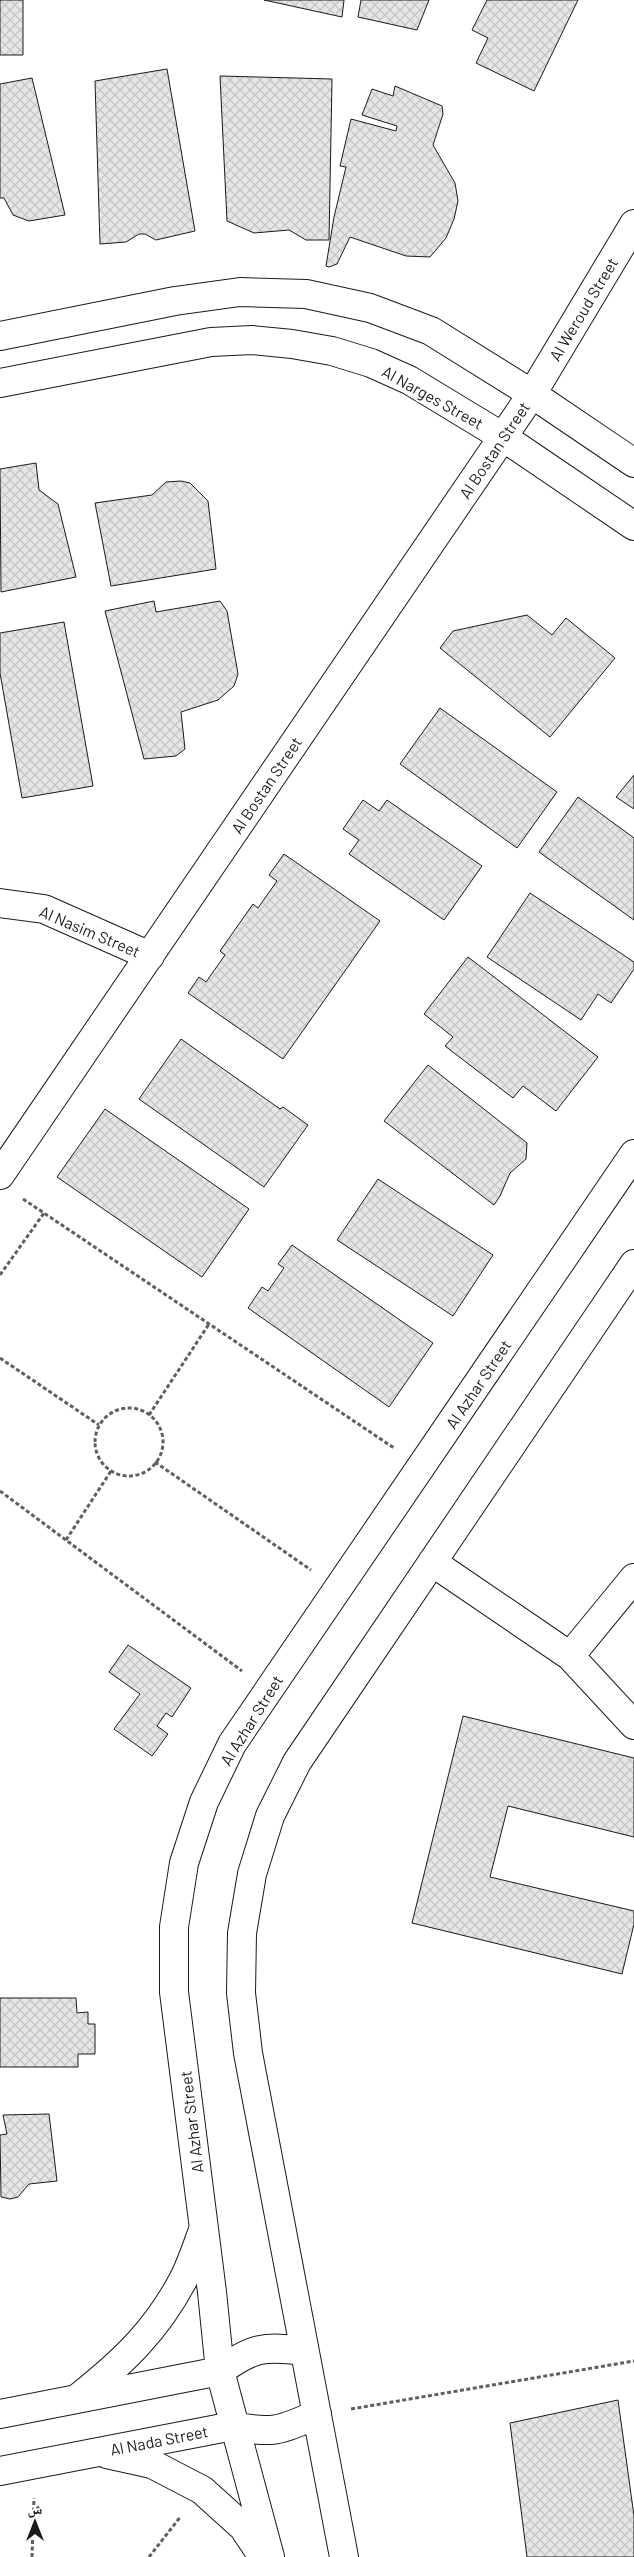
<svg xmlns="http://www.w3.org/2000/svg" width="634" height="2557" font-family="Barlow,'Noto Naskh Arabic',sans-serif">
<defs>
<pattern id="building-cross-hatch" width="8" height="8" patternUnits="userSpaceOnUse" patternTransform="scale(1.25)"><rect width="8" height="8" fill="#e6e6e6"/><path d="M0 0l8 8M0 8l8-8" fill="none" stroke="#c5c5c5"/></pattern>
</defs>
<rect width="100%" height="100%" fill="#fff"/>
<path fill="url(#building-cross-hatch)" stroke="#1a1a1a" d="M0 0H23V55H0Z
M264 0H344L342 17Z
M361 0H429L417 30 358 17Z
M487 0H578L534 91 476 63 488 38 472 30Z
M167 69 195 231 156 240 145 234H139L126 242 100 244 95 81Z
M220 76 332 79 329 240H306L289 230 254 233 227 221Z
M32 78 65 215 29 221 13 215 4 198H0V84Z
M395 86 442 106 443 114 433 145 455 183 458 201 454 219 446 238 430 257 406 256 350 237 337 264 329 267 326 266 334 217 346 167 340 166 351 119 396 131 397 126 362 115 372 89 393 96Z
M36 463 39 490 58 504 76 577 1 592 0 469Z
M181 481 190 483 208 501 216 569 111 586 95 503 152 495 166 482Z
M154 601 156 612 220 601 227 611 238 674 234 686 218 700 181 712 185 749 176 756 144 759 105 611Z
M527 615 552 635 566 618 615 658 550 737 440 648 453 631Z
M64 622 93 786 22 798 0 673V633Z
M440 708 557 792 517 848 400 764Z
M634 775V809L616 797Z
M578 797 634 838V920L539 852Z
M363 800 379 811 387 800 482 866 444 920 349 854 359 840 343 829Z
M284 854 380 921 283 1059 188 993 199 977 206 982 225 955 220 951 253 904 258 908 277 881 269 875Z
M530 893 634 962V969L611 1003 598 994 581 1020 487 957Z
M468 957 598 1057 556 1111 523 1086 513 1098 445 1046 453 1037 424 1014Z
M181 1039 280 1109 283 1107 308 1125 264 1187 139 1099Z
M428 1065 527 1143 526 1159 510 1173 500 1196 494 1205 384 1121Z
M105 1109 249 1209 202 1277 57 1177Z
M378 1179 493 1255 453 1316 337 1240Z
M292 1245 433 1343 389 1407 248 1308 262 1287 268 1291 284 1268 278 1264Z
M128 1645 191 1688 172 1717 166 1713 157 1726 168 1734 152 1756 114 1729 140 1694 109 1672Z
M463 1716 634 1758V1837L508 1806 490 1877 634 1911V1924L622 1974 412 1923Z
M0 1998H76L77 2013 88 2012V2024H95V2054H78V2067H0Z
M49 2114 57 2181 29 2184 18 2197 10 2199 1 2197 0 2135 7 2134 3 2115Z
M618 2400 634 2516V2557H527L510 2423Z"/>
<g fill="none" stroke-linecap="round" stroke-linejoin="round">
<defs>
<path id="minor" d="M0 336 175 301 240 292 306 294 370 308 431 331 532 394 634 463
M0 383 211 342 252 340 292 344 332 351 371 363 409 380 503 437 634 526
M0 903 44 909 150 956
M0 1175 532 394 634 224
M432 1562 570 1656 634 1725
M570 1656 634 1578
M79 2397C123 2362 156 2331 183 2280 191 2265 197 2246 203 2230
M0 2414 220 2371C253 2347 264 2346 304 2351
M107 2454 152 2464 202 2490 243 2527 263 2557
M0 2471 233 2426C271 2434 281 2431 317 2414
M270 2557 220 2371 212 2292 174 1992V1927L184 1863 204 1802 232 1744 634 1154
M344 2557 248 2053 241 1993 242 1933 252 1874 270 1816 297 1762 634 1264"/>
</defs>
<use href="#minor" stroke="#1a1a1a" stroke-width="30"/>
<path stroke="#5f5f5f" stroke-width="3" stroke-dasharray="4 2.5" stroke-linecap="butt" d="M23 1199 394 1448
M0 1275 44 1213
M0 1358 99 1425
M95 1442a34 34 0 1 1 68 0a34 34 0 1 1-68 0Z
M149 1415 209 1324
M155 1462 311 1570
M0 1491 242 1671
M66 1540 111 1471
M351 2409 634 2361
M32 2557 34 2498
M149 2557 181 2516"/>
<use href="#minor" stroke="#fff" stroke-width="28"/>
</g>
<g text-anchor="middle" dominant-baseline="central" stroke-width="4" stroke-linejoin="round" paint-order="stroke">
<g font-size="16" fill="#1a1a1a" stroke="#fff">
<text transform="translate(583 309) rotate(-59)">Al Weroud Street</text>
<text transform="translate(433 397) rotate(29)">Al Narges Street</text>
<text transform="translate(494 450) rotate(-56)">Al Bostan Street</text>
<text transform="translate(266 785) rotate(-56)">Al Bostan Street</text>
<text transform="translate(90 931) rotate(23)">Al Nasim Street</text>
<text transform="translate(478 1384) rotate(-56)">Al Azhar Street</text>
<text transform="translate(251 1720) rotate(-58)">Al Azhar Street</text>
<text transform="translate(191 2122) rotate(-97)">Al Azhar Street</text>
<text transform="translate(159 2440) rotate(-11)">Al Nada Street</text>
</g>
</g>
<g transform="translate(35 2522)" stroke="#ffffff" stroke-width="4" paint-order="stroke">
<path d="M0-4L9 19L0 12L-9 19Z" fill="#1a1a1a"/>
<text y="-8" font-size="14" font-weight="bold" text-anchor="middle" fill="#1a1a1a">ش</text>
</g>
</svg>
